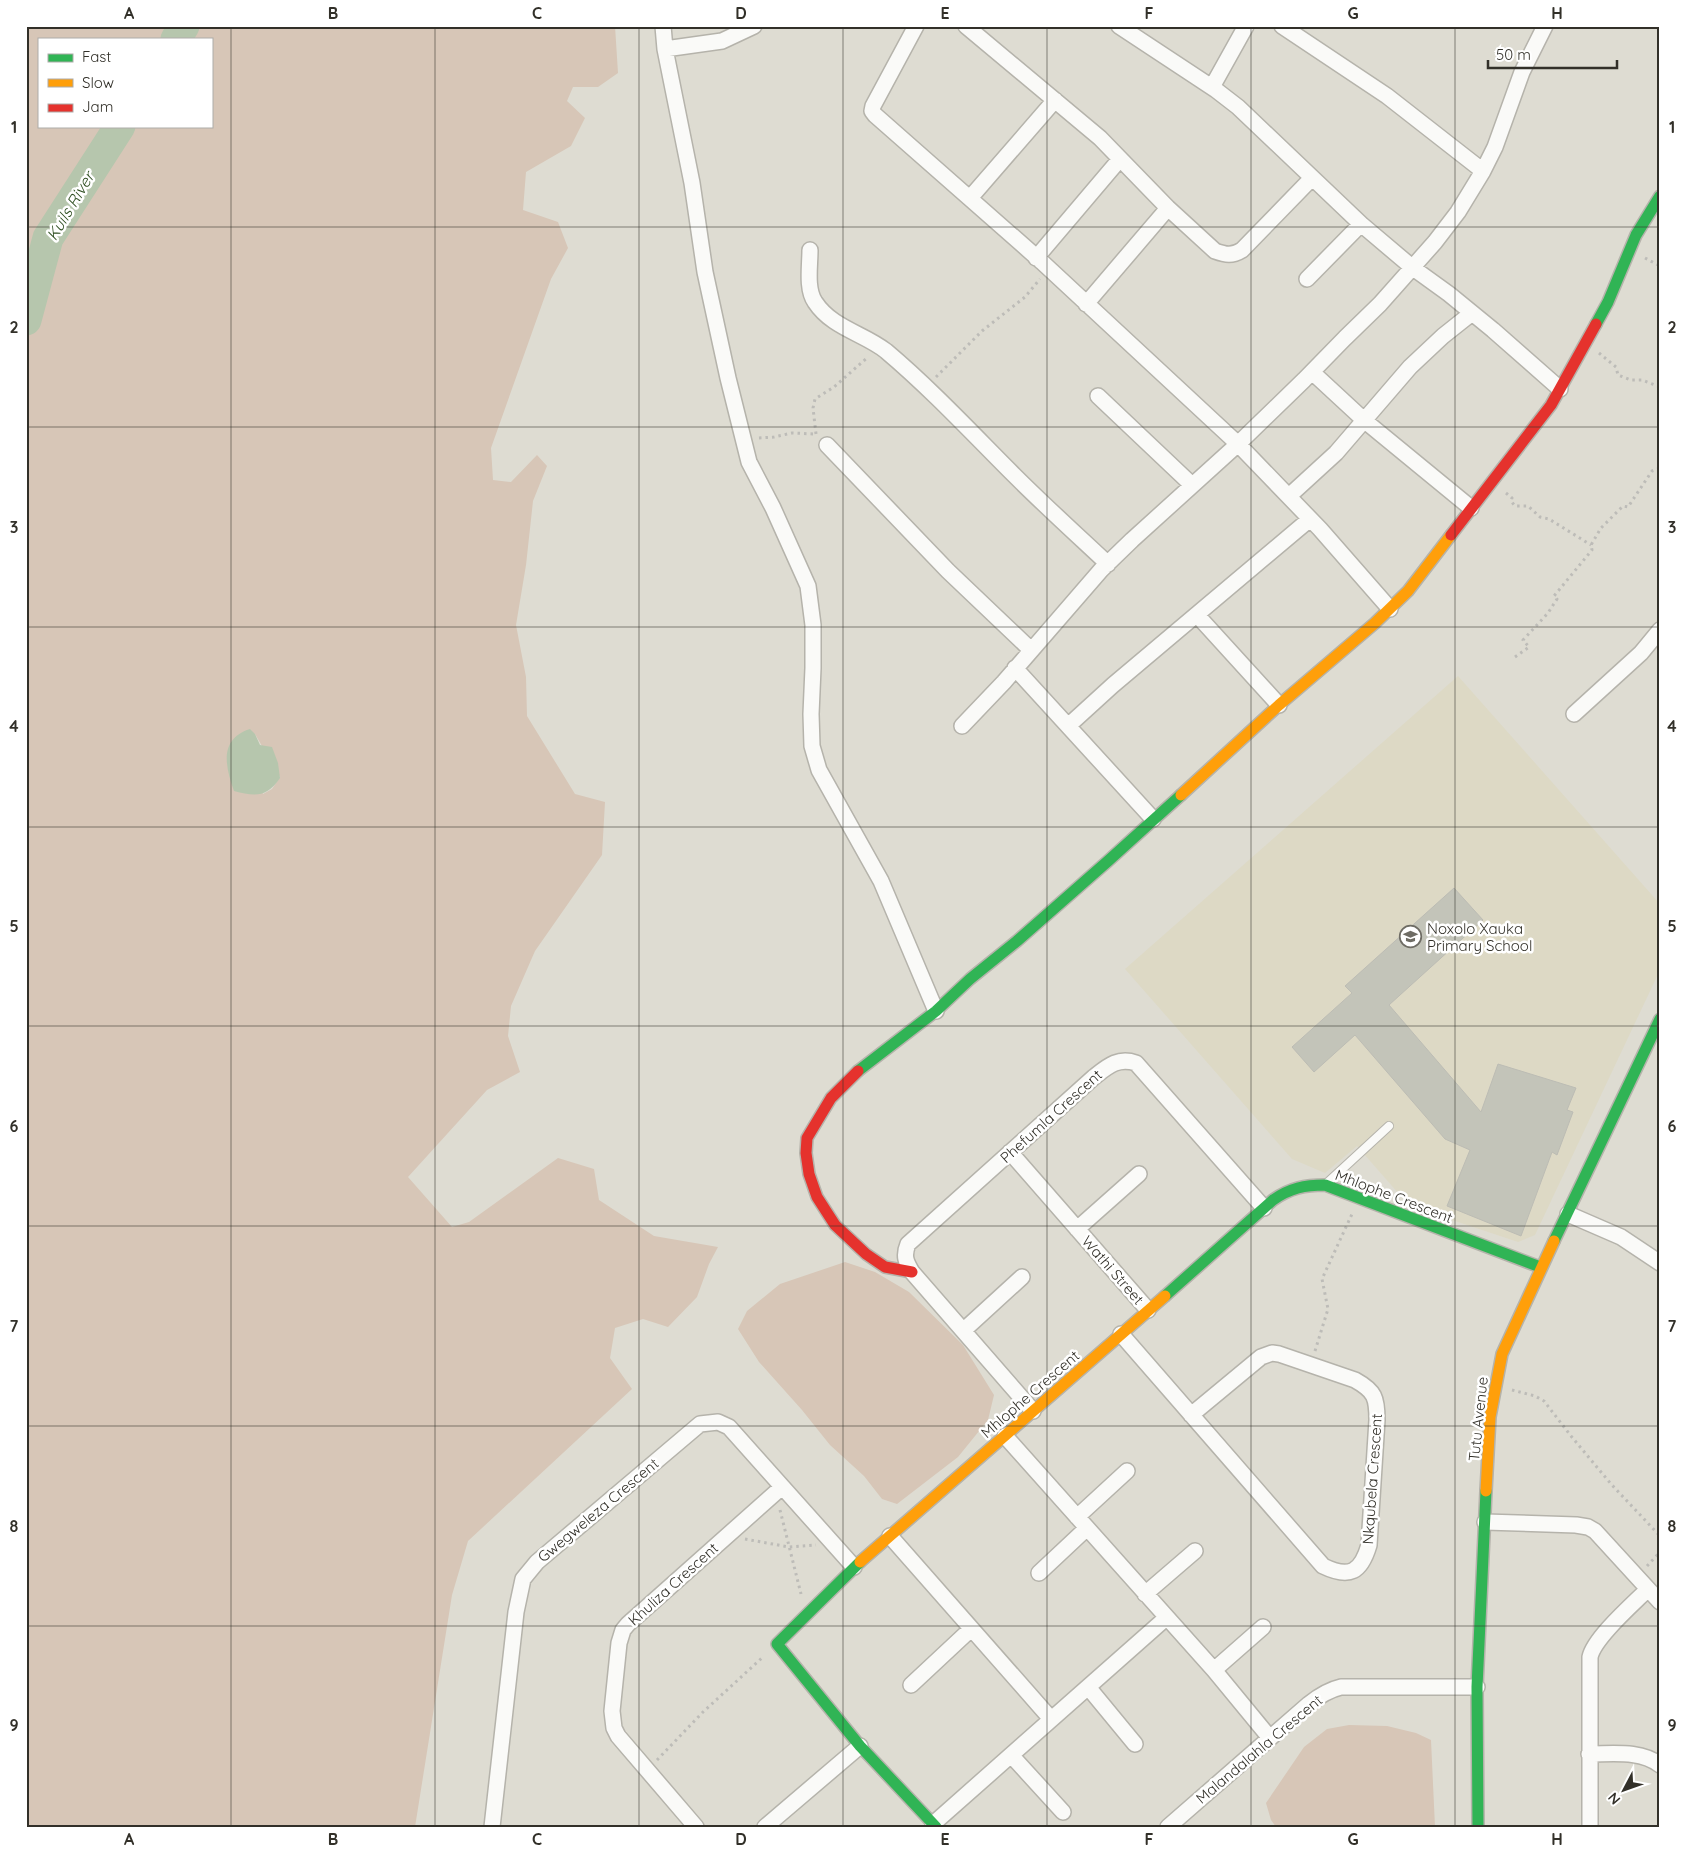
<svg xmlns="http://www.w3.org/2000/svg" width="1686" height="1853" font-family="Quicksand,sans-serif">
<rect width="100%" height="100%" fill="#dedcd2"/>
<path fill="#ddd9c5" d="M1458 676 1660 904V970L1535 1235 1518 1242 1434 1214 1406 1202 1357 1146 1325 1173 1292 1159 1125 969Z"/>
<path fill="#d7c6b7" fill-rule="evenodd" d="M26 26H615L618 73 598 87H573L567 101 585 118 571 146 526 172 523 210 558 222 568 248 551 279 491 448 493 480 511 482 537 455 547 466 533 501 526 565 516 625 526 677 527 716 575 794 605 802 602 855 535 951 511 1006 508 1036 520 1072 487 1090 408 1177 452 1227 469 1222 558 1158 594 1169 599 1200 654 1236 718 1247 709 1264 697 1297 668 1327 643 1319 615 1328 610 1358 632 1389 468 1541 452 1595 415 1827H26ZM39 39H211V126H39ZM255 734 280 777 272 789 263 794Z
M845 1262 875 1272 909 1292 963 1345 994 1395 988 1420 958 1457 897 1504 882 1499 864 1476 830 1445 802 1410 759 1362 738 1329 747 1311 780 1284Z
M1349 1725 1387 1726 1416 1733 1431 1740 1435 1827H1276L1271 1820 1266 1803 1304 1747 1327 1729Z"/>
<path fill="#b6c6ad" d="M250 729 255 734 260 745 272 747 278 763 280 778C267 797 256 797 234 791 225 766 219 739 250 729Z"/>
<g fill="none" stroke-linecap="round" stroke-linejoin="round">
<path stroke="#b6c6ad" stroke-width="31" d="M176 39 184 26
M26 320 48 238 120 126"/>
</g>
<path fill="#c3c4b9" stroke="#bcbcb4" d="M1454 888 1483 920 1389 1005 1481 1112 1498 1064 1576 1088 1567 1110 1573 1112 1557 1155 1552 1152 1521 1236 1447 1206 1470 1150 1445 1139 1355 1035 1314 1072 1292 1047 1352 993 1345 986Z"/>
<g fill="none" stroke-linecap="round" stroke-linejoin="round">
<defs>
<path id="lane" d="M1326 1184 1389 1126"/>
<path id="street" d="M663 26 665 49 692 183 705 272 728 378 749 462 773 508 808 586 813 625V668L811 714 812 746 819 770 881 881 936 1011
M916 26 873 106 872 111 875 115 1042 262 1238 444 1320 529 1390 609
M966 26 1100 138 1168 208 1215 251C1226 255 1232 256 1242 250L1312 178
M1119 26 1216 90 1238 107 1361 224 1413 268 1449 294 1493 330 1560 389
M1282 26 1387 96 1483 171
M665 49 722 41 754 26
M1212 87 1246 26
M970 198 1055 100
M810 250C810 266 806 289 815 302 832 328 863 333 886 351 931 389 972 433 1014 475 1044 505 1076 534 1108 564
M1036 258 1120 159
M1307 279 1361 224
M1086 304 1168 208
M1312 372 1365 421 1471 508
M1098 396 1192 485
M827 445 948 571 1031 650
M1289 496 1336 453 1410 367 1443 336 1472 313
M1197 615 1279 705
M1015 668 1153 819
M1574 714 1641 653 1660 630
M962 726 1004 682 1101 570 1132 540 1238 444 1304 380 1345 338 1380 304 1435 242 1458 212 1483 171 1495 147 1522 72 1545 26
M1068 726 1113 685 1310 519
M1010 1152 1148 1310
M1568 1214 1621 1237 1660 1263
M1077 1229 1139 1174
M964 1330 1022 1277
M1121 1334 1323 1566C1350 1579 1361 1572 1369 1545L1377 1420C1377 1398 1375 1391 1355 1380L1279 1354 1272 1353 1261 1357 1191 1415
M1033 1411 912 1272C906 1262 903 1256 908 1244L1094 1077C1108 1066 1118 1057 1136 1063L1264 1208
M1005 1436 1214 1670 1270 1738
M1077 1517 1127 1471
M1485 1522 1576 1525 1588 1527 1595 1531 1660 1602
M890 1536 1051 1719
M1039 1573 1087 1528
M1145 1594 1195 1551
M1214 1670 1263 1627
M911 1685 971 1629
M1088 1687 1135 1744
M1589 1754C1613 1754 1641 1750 1660 1765
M1011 1755 1063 1812
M933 1824 1166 1618
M492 1827 516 1612 523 1579 537 1562 700 1424 718 1422 729 1427 854 1567
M696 1827 618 1736 614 1728 612 1711 619 1643 623 1630 628 1624 782 1487
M765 1827 860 1746
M1168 1827 1309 1704C1319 1696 1328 1690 1341 1687H1477
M1590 1827V1657C1594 1638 1633 1604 1648 1589"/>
<path id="fast" d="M1596 324 1608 302 1636 235 1660 196
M858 1071 936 1011 970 979 1017 941 1108 861 1181 795
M1554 1241 1660 1019
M1165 1296 1273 1200C1290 1188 1305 1185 1325 1185L1540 1267
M860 1562 777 1644 860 1746 936 1827
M1478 1827 1477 1687 1486 1491"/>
<path id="slow" d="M1181 795 1279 705 1375 623 1408 591 1451 535
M1486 1491 1490 1417 1502 1354 1554 1241
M860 1562 1165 1296"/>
<path id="jam" d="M1451 535 1551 405 1596 324
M858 1071 831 1098 807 1138 806 1153 809 1174 817 1197 835 1225 866 1254 885 1267 912 1272"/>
</defs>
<use href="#lane" stroke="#b5b3ab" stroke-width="10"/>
<use href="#street" stroke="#b5b3ab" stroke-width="18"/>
<use href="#fast" stroke="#b5b3ab" stroke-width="14"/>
<use href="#slow" stroke="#b5b3ab" stroke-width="14"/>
<use href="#jam" stroke="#b5b3ab" stroke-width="14"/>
<path stroke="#bdbcb8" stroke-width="3" stroke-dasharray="2.5 4" stroke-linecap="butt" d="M1645 258 1660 266
M1599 353 1616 367 1618 375 1631 380H1642L1660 387
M936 377 982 331 1025 297 1040 279
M816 434 813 408 815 399 834 387 868 357
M759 438 774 437 792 433 815 434
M1506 493 1512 498 1511 501 1515 506H1528L1540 517 1549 519 1591 545
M1515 657 1529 647 1523 640 1548 613 1557 599 1554 596 1592 550 1591 545 1601 528 1623 506 1628 507 1652 471 1660 468
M1315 1351 1328 1309 1322 1279 1352 1214
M1512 1390 1535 1396 1544 1401 1571 1436 1611 1484 1660 1536
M780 1510 801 1594
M745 1539 789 1547 816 1545
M1647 1566 1660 1552
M657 1760 703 1712 764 1656"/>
<use href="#lane" stroke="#fafaf8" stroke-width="8"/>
<use href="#street" stroke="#fafaf8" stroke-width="15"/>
<use href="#fast" stroke="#30b455" stroke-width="11"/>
<use href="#slow" stroke="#ff9f0a" stroke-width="11"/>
<use href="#jam" stroke="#e5322d" stroke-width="11"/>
</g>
<path fill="none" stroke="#323029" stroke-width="1" stroke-opacity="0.55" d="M231 26V1827M435 26V1827M639 26V1827M843 26V1827M1047 26V1827M1251 26V1827M1455 26V1827M26 227H1660M26 427H1660M26 627H1660M26 827H1660M26 1026H1660M26 1226H1660M26 1426H1660M26 1626H1660"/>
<defs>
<symbol id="school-ring" viewBox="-11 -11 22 22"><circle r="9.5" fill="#fff" stroke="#6e6c64" stroke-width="1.5"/><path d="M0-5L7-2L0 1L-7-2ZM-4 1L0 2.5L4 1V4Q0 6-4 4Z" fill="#6e6c64"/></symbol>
</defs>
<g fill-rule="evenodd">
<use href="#school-ring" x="1398" y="924" width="25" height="25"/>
</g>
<g text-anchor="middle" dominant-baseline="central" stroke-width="5" stroke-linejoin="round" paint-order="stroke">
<g font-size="15" fill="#323029" stroke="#fff" text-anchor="start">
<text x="1427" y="928">Noxolo Xauka<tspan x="1427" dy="17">Primary School</tspan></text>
</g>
<g font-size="15" fill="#323029" stroke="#fff">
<text transform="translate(1051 1116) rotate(-42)">Phefumla Crescent</text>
<text transform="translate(1394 1196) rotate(21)">Mhlophe Crescent</text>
<text transform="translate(1113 1270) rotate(49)">Wathi Street</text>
<text transform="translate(1030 1394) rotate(-41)">Mhlophe Crescent</text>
<text transform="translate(1478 1419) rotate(-84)">Tutu Avenue</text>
<text transform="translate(1372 1479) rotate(-86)">Nkqubela Crescent</text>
<text transform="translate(598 1510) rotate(-40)">Gwegweleza Crescent</text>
<text transform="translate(673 1584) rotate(-42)">Khuliza Crescent</text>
<text transform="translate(1259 1749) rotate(-40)">Malandalahla Crescent</text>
</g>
<g font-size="16" font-style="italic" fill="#2e4e20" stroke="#fff">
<text transform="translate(70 206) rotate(-59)">Kuils River</text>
</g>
</g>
<rect width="1686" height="1853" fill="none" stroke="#ffffff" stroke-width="55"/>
<rect x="38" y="38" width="175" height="90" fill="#ffffff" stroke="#adaca9"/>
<rect x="48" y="54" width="25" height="8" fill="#30b455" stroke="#adaca9"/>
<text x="82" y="62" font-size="15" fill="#323029">Fast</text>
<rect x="48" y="79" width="25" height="8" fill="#ff9f0a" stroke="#adaca9"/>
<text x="82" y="88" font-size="15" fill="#323029">Slow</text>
<rect x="48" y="104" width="25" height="8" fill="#e5322d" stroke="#adaca9"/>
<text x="82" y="112" font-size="15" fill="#323029">Jam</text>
<g transform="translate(1624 1790) rotate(229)" stroke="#ffffff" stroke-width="4" paint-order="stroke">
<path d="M0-4L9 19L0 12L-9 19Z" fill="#323029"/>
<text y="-8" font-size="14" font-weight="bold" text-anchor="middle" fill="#323029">N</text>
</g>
<path d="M1488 60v8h129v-8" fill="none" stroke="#323029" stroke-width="2.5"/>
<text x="1496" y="60" font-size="15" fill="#323029" stroke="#ffffff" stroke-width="4" paint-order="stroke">50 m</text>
<rect x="28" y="28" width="1630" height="1798" fill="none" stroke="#323029" stroke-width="2"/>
<g font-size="16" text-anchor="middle" font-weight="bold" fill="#323029">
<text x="129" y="19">A</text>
<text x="333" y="19">B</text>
<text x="537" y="19">C</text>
<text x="741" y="19">D</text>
<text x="945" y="19">E</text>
<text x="1149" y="19">F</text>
<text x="1353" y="19">G</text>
<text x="1557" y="19">H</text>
<text x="14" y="133">1</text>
<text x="1672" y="133">1</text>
<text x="14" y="333">2</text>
<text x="1672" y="333">2</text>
<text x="14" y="533">3</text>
<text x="1672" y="533">3</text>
<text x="14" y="732">4</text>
<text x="1672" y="732">4</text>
<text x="14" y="932">5</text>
<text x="1672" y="932">5</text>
<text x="14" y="1132">6</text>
<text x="1672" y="1132">6</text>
<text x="14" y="1332">7</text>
<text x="1672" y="1332">7</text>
<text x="14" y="1532">8</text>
<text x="1672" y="1532">8</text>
<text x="14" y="1731">9</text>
<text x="1672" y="1731">9</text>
<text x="129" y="1845">A</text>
<text x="333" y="1845">B</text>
<text x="537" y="1845">C</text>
<text x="741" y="1845">D</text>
<text x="945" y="1845">E</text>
<text x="1149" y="1845">F</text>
<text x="1353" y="1845">G</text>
<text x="1557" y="1845">H</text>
</g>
</svg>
